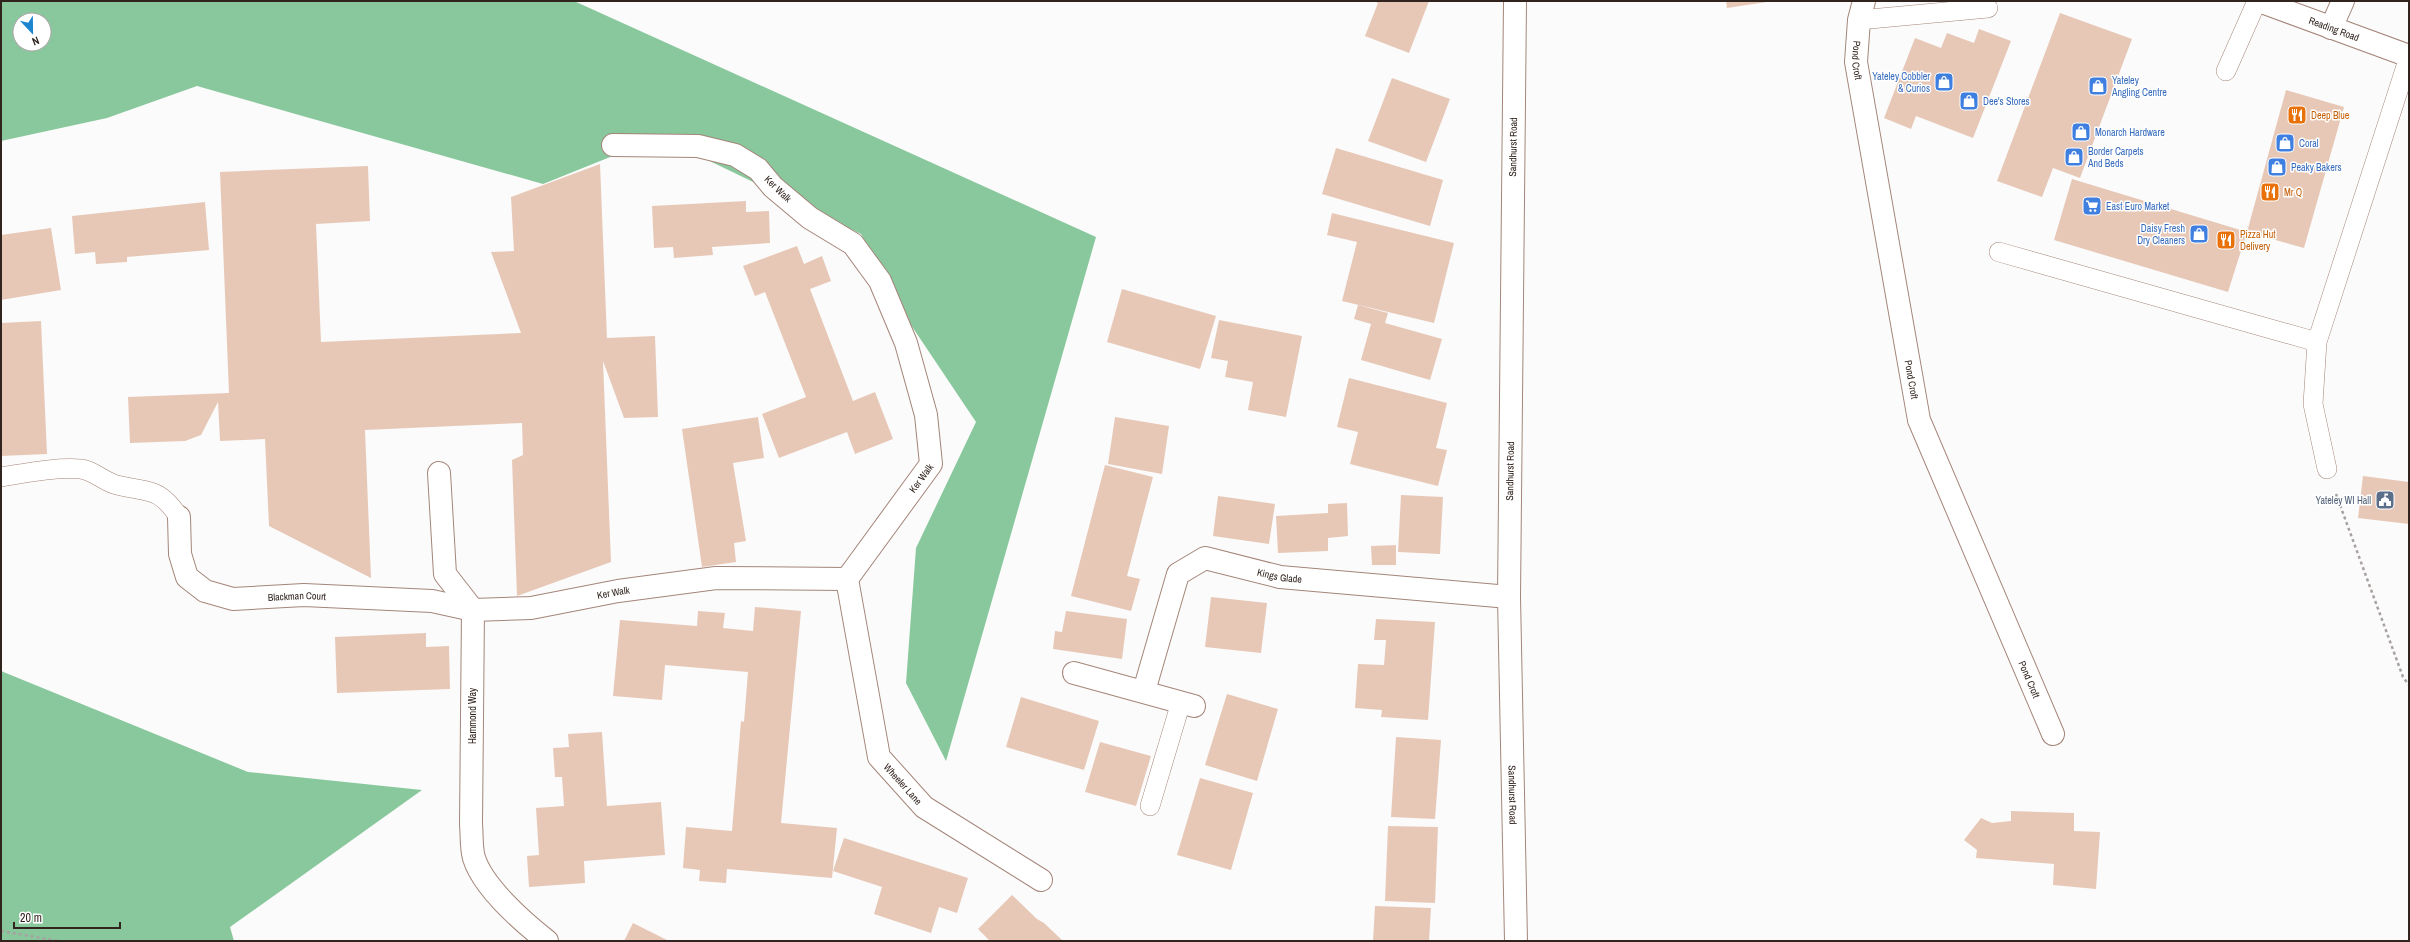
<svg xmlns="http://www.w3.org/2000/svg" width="2410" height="942" font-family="'Archivo Narrow',sans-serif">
<rect width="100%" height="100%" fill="#fbfbfb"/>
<path fill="#89c89d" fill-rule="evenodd" d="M1 1H574L1096 237 946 761 906 683 916 548 976 422 911 325 861 234 660 137 543 184 197 86 107 118 1 141ZM20 20H44V44H20Z
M1 671 248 772 422 790 230 927 234 941H1Z"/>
<path fill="#e7c8b7" d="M1374 1H1429L1409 53 1365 36 1378 3Z
M1726 1H1767V2L1727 8Z
M2060 13 2132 39 2080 178 2053 168 2042 197 1997 181Z
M1979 29 2011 41 1973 138 1916 116 1911 129 1884 118 1915 38 1941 48 1947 33 1974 43Z
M1392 78 1450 99 1426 162 1368 141Z
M2286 90 2344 107 2304 248 2247 232Z
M1336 148 1443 180 1430 226 1322 194Z
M600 164 607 338 655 336 658 417 624 418 603 361 611 562 517 596 512 460 523 455 522 423 365 430 371 578 269 526 265 439 220 441 218 402 201 435 185 441 130 443 128 397 229 393 220 172 368 166 370 221 316 224 321 342 521 333 491 252 514 251 511 197Z
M2072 179 2247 232 2228 292 2054 240Z
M746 201V212L769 211 770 243 712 247 713 255 674 258 673 247 654 248 652 206Z
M205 202 209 250 127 257V262L96 264 95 252 75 254 72 216Z
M1332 213 1454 243 1434 323 1342 301 1357 242 1327 235Z
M51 228 61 290 1 300V235Z
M797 246 804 264 822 256 831 281 810 289 853 401 875 392 893 439 855 454 847 432 779 458 762 414 806 397 765 292 755 296 743 266Z
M1122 289 1216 316 1200 369 1107 342Z
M1358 305 1388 313 1385 323 1442 339 1430 380 1361 360 1371 324 1354 319Z
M1219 320 1302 336 1286 417 1248 410 1253 382 1225 377 1228 361 1211 358Z
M41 321 47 454 1 456V323Z
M1349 378 1447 403 1436 448 1447 450 1438 486 1350 464 1358 432 1337 427Z
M758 417 764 458 733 463 746 541 734 543 736 562 702 567 682 429Z
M1115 417 1169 426 1162 474 1108 464Z
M1105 465 1153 477 1127 576 1140 579 1131 611 1071 596Z
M2363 476 2409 482V524L2358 518Z
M1401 495 1443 497 1440 554 1398 552Z
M1218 496 1275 504 1269 544 1213 536Z
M1347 503 1348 536 1328 538V551L1278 553 1276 516 1328 513V504Z
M1396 545V565H1372L1371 546Z
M1211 597 1267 603 1261 653 1205 647Z
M755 607 801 611 781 823 837 828 832 878 727 869 726 883 699 881 700 870 683 868 686 827 732 831 741 721 744 722 748 672 665 665 662 700 613 696 620 620 697 626 698 611 725 613 723 628 753 631Z
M1066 611 1127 619 1122 659 1053 649 1055 631 1062 632Z
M1376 619 1435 622 1428 720 1381 717 1382 710 1355 708 1358 664 1384 665 1386 640H1374Z
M426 633V647L449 646 450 689 337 693 335 637Z
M1227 694 1278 709 1257 781 1205 765Z
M1021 697 1099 721 1084 770 1006 747Z
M602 732 607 806 661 802 665 855 584 861 585 883 529 887 527 856 539 855 536 808 564 806 562 777H555L553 748 569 747 568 734Z
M1396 737 1441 740 1435 819 1391 817Z
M1100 742 1151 756 1136 806 1085 792Z
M1200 778 1253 793 1231 870 1177 855Z
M2011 811 2074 813V831L2100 832 2096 889 2053 885 2054 864 1976 858 1977 850 1964 840 1981 818 1992 823 2011 821Z
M1388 826 1438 827 1435 903 1385 901Z
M844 838 968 878 957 913 939 907 931 933 874 914 882 887 833 871Z
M1012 895 1037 919 1044 923 1063 941H990L978 929Z
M1375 906 1431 908 1429 941H1373Z
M633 923 669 941H624Z"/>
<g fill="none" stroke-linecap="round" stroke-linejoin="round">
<defs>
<path id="service" d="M1859 20 1988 8
M2226 71 2257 1
M1999 252 2317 342
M2327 469 2313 404 2317 342 2409 57
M1 477C27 473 55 467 81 469 95 471 104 482 117 485 149 493 158 486 179 517
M1150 806 1181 702"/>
<g id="minor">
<path id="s1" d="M1864 1 1859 20 1856 62 1919 420 2053 734"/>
<path d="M2331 28 2343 1"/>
<path d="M439 473 445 574 473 610 471 824C472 835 471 848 474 858 483 887 523 922 547 941"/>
<path id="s2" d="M179 517 180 554 187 577 205 591 233 599 304 595 432 601 473 610 531 608 618 591 716 578 847 579 931 464 926 415 906 343 880 281 853 244 810 218 773 187 758 169 735 155 698 146 613 145"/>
<path id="s3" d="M847 579 879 757 924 807 1041 880"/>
<path d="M1074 673 1194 706"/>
<path id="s4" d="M1144 691 1178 574 1205 558 1280 577 1509 597"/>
</g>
<g id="tertiary">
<path id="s5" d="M1515 1 1509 597 1516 941"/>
</g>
<g id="secondary">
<path id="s6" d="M2259 1 2409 56"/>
</g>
</defs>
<use href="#service" stroke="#a48579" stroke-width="20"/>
<use href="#minor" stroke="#a48579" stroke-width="24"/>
<use href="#tertiary" stroke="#a48579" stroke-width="24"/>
<use href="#secondary" stroke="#a48579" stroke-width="24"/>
<path stroke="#a7a19f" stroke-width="2.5" stroke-dasharray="3 3" stroke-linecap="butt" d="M2336 494 2403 677 2409 685
M1 931 59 941"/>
<use href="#service" stroke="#fff" stroke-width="19"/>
<use href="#minor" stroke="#fff" stroke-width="22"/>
<use href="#tertiary" stroke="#fff" stroke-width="22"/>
<use href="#secondary" stroke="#fff" stroke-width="22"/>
</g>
<defs>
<symbol id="shop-square" viewBox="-11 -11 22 22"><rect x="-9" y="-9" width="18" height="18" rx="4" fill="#3f7fe0" stroke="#fff"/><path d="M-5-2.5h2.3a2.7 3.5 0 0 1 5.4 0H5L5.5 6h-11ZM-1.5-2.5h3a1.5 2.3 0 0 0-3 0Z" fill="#fff"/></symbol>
<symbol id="restaurant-square" viewBox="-11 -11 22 22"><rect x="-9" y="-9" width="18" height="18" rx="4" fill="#e8710a" stroke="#fff"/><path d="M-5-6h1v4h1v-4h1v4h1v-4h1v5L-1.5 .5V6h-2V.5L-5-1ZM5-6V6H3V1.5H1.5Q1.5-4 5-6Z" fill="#fff"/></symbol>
<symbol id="supermarket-square" viewBox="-11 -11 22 22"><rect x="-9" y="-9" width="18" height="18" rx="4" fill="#3f7fe0" stroke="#fff"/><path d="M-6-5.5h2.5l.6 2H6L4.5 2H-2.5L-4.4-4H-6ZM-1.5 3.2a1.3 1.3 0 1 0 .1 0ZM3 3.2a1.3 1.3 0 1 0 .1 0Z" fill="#fff"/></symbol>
<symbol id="civic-square" viewBox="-11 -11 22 22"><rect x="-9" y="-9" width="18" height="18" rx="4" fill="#5c6f8a" stroke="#fff"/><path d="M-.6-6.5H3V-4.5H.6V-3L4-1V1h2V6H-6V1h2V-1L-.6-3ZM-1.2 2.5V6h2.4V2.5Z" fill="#fff"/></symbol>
</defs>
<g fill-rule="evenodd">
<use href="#shop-square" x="1933" y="71" width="22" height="22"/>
<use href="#shop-square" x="2087" y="75" width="22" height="22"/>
<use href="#shop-square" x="1958" y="90" width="22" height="22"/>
<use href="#restaurant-square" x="2286" y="104" width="22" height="22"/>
<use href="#shop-square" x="2070" y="121" width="22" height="22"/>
<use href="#shop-square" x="2274" y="132" width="22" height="22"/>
<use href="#shop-square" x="2063" y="146" width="22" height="22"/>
<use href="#shop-square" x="2266" y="156" width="22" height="22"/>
<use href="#restaurant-square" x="2259" y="181" width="22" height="22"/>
<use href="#supermarket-square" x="2081" y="195" width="22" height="22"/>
<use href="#shop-square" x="2188" y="223" width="22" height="22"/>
<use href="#restaurant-square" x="2215" y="229" width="22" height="22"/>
<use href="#civic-square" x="2374" y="489" width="22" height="22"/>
</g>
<g text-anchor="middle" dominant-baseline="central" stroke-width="3" stroke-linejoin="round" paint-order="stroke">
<g font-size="10" fill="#31241f" stroke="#fff">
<text stroke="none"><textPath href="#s6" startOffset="80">Reading Road</textPath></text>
<text stroke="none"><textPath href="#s1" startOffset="60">Pond Croft</textPath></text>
<text transform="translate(1513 147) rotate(-89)">Sandhurst Road</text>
<text transform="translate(778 189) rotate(44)">Ker Walk</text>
<text stroke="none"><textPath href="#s1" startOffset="384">Pond Croft</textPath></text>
<text transform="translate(1510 471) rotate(-89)">Sandhurst Road</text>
<text stroke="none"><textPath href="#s2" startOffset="856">Ker Walk</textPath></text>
<text stroke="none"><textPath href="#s4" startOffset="230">Kings Glade</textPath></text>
<text stroke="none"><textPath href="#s2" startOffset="496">Ker Walk</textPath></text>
<text stroke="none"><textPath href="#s2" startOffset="177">Blackman Court</textPath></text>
<text stroke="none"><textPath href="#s1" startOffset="707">Pond Croft</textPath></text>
<text transform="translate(472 716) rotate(-90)">Hammond Way</text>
<text stroke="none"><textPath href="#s3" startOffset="217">Wheeler Lane</textPath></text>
<text stroke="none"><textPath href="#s5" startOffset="794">Sandhurst Road</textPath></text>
</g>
<g font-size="10" fill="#366cbe" stroke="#fff" text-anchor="start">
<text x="1930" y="76" text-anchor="end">Yateley Cobbler<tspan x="1930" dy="12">&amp; Curios</tspan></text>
<text x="2112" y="80">Yateley<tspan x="2112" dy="12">Angling Centre</tspan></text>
<text x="1983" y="101">Dee's Stores</text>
<text x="2095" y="132">Monarch Hardware</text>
<text x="2299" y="143">Coral</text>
<text x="2088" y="151">Border Carpets<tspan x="2088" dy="12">And Beds</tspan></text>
<text x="2291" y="167">Peaky Bakers</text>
<text x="2106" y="206">East Euro Market</text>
<text x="2185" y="228" text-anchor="end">Daisy Fresh<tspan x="2185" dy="12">Dry Cleaners</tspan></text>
</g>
<g font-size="10" fill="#c56008" stroke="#fff" text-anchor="start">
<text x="2311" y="115">Deep Blue</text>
<text x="2284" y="192">Mr Q</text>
<text x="2240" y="234">Pizza Hut<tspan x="2240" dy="12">Delivery</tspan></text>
</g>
<g font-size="10" fill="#4e5e75" stroke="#fff" text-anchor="end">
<text x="2371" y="500">Yateley WI Hall</text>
</g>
</g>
<rect width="2410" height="942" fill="none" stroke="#31241f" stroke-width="4"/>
<g transform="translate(32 32) rotate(158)"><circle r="19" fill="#ffffff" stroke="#ada7a5"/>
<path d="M0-3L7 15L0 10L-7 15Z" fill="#1b85cf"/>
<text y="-6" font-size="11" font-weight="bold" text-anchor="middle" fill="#31241f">N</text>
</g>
<path d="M14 922v6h106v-6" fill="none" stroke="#31241f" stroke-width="2"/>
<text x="20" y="922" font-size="12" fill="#31241f" stroke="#ffffff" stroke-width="3" paint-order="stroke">20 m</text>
</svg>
